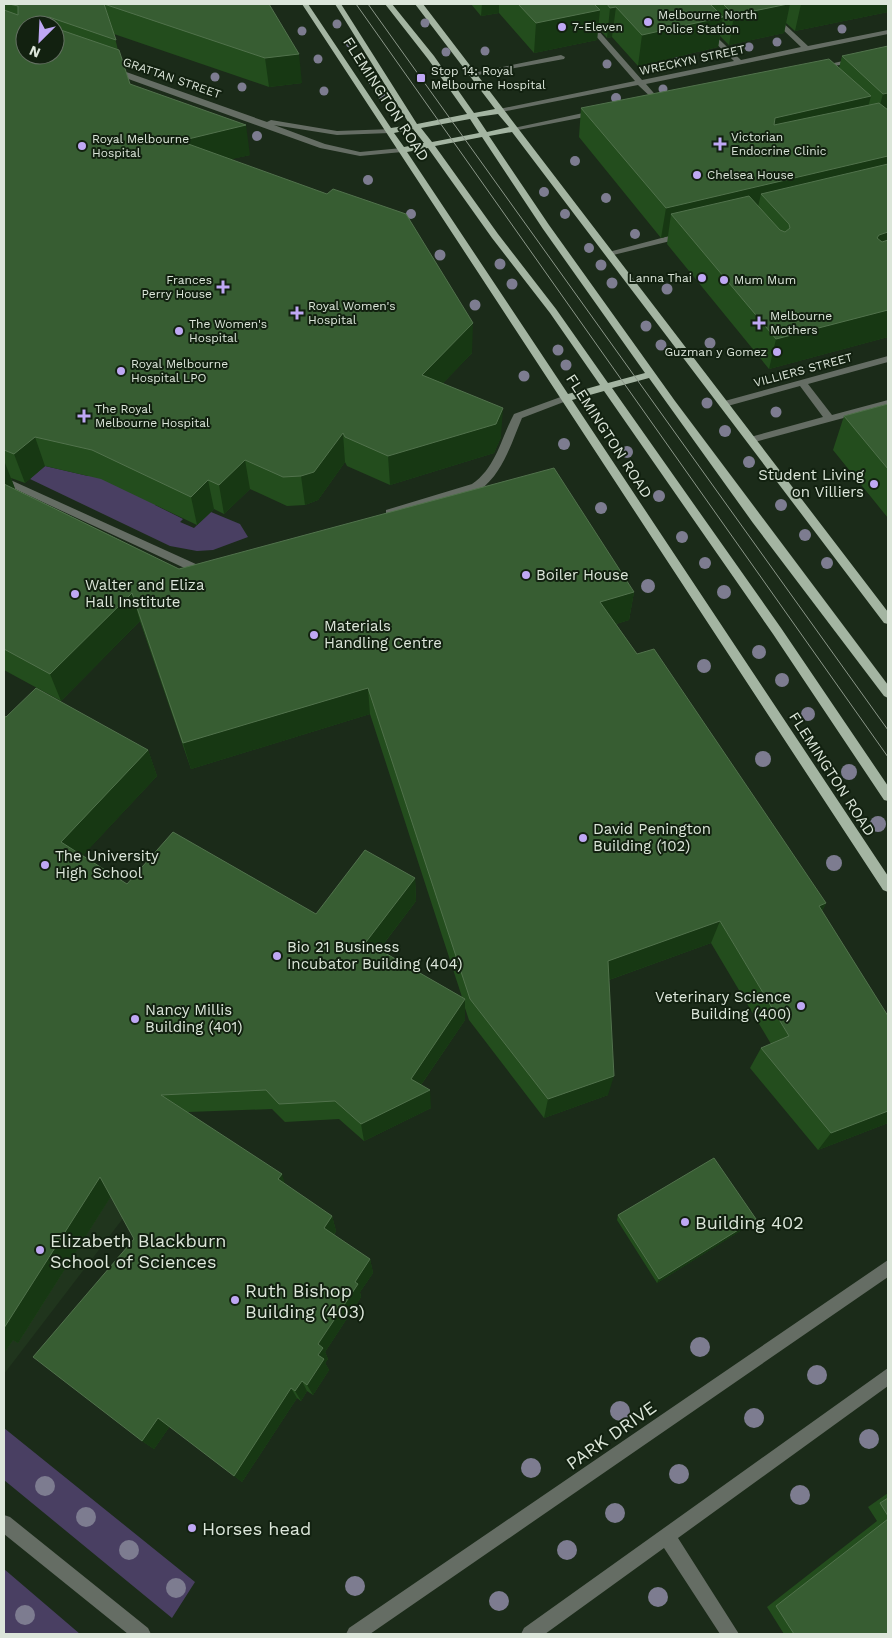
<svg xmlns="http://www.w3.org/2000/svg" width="892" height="1638" font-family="'Work Sans',sans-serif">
<rect width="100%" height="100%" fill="#1b2b19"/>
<path fill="#20351d" d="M4 1108 137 1200 4 1374Z"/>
<path fill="#493f62" d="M45 466 88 476 93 471 158 501 155 505 183 519 180 522 194 528 211 512 240 524 248 537 213 550 197 551 170 546 30 479Z
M4 1428 195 1582 172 1618 4 1480Z
M4 1569 80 1634H4Z"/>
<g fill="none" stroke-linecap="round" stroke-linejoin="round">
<path fill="#656d64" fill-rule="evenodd" d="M568 4H575L642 80 734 61 704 32 703 30 707 28 741 60 801 47 756 4H763L808 46 888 30V34L646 84 659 99 655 101 638 85 496 113 495 111 499 109 635 81Z
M888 51V55L820 69 816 67Z
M561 55 565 57 564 59 472 76 468 74Z
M109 68H115L267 122 271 120 337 131 393 129 394 131 390 133 337 135 274 125 325 144 360 152 402 148 406 150 402 152 360 156 320 148 109 72Z
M597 110H600V114L513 131 509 129Z
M684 232 688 235 687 237 609 256 605 253Z
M888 356V362L808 384 832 415 888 400V406L751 443 746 440 747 438 823 417 800 386 724 407 719 404 721 402Z
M566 395 569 396V400L522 418C511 444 503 473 480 490L390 517 386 516V510L472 484C496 468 501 438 514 414Z
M4 477 198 565 206 562 211 566 210 569 197 573 193 572 4 484Z
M888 1260V1277L370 1634H346L349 1628Z
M888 1368V1386L678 1538 739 1634H720L664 1548 545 1634H521L524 1628Z
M4 1515 10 1517 148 1628 151 1634H128L4 1534Z"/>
<path fill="#a4b5a2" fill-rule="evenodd" d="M302 4H308L391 128 410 125 335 4H341L417 124 467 114 428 59 385 4H392L434 56 474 113 495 109 415 4H423L888 612V624L884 623 512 132 489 136 549 225 675 401 888 685V698L884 696 753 523 649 378 612 388 781 628 888 786V801L884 800 773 634 604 391 572 400 888 876V892L883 890ZM498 114 509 127 487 132 477 117ZM470 119 479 133 432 142 421 128ZM413 129 424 143 404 147 394 133ZM482 137 543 229 645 373 608 383 556 309 498 234 435 146ZM428 148 492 238 550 313 600 385 568 394 407 152Z"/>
<path stroke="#8b9789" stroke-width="1" d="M356 4 888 757
M368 4 888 730"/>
</g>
<g fill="#7d7c90">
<circle cx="425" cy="23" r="4.5"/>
<circle cx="337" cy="24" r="4.5"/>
<circle cx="842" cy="29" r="4.5"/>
<circle cx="302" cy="31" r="4.5"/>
<circle cx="777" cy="42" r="4.5"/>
<circle cx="350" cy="43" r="4.5"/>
<circle cx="749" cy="47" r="4.5"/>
<circle cx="485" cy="51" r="4.5"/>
<circle cx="446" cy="52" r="4.5"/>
<circle cx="318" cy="59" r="4.5"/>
<circle cx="676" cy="62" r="4.5"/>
<circle cx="607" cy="64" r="4.5"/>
<circle cx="363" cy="67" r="4.5"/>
<circle cx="215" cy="77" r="4.5"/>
<circle cx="373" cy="81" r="4.5"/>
<circle cx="242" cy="87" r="4.5"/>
<circle cx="663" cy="89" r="4.5"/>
<circle cx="324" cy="91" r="4.5"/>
<circle cx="381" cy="94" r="5"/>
<circle cx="616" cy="98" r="5"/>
<circle cx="257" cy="136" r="5"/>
<circle cx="575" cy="161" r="5"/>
<circle cx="368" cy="180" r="5"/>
<circle cx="544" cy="192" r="5"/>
<circle cx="606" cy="198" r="5"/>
<circle cx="411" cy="214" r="5"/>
<circle cx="565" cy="214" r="5"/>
<circle cx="635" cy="234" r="5"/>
<circle cx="589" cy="248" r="5"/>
<circle cx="440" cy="255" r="5.5"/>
<circle cx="500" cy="264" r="5.5"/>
<circle cx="601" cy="265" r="5.5"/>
<circle cx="612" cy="283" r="5.5"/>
<circle cx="512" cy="284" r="5.5"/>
<circle cx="667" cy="289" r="5.5"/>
<circle cx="475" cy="305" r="5.5"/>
<circle cx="646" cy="326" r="5.5"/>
<circle cx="710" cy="343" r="5.5"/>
<circle cx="661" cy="345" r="5.5"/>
<circle cx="558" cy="350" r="5.5"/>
<circle cx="566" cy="365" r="5.5"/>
<circle cx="524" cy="376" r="5.5"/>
<circle cx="707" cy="403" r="5.5"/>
<circle cx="776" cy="412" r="5.5"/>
<circle cx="725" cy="431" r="6"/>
<circle cx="564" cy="444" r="6"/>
<circle cx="627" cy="452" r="6"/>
<circle cx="749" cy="462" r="6"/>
<circle cx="659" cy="496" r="6"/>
<circle cx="781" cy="505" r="6"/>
<circle cx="601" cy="508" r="6"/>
<circle cx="805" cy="535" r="6"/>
<circle cx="682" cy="537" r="6"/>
<circle cx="705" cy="563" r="6"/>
<circle cx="827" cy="563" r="6"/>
<circle cx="648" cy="586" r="7"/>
<circle cx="724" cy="592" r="7"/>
<circle cx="759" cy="652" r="7"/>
<circle cx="704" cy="666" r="7"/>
<circle cx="782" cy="680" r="7"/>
<circle cx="808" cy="714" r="7"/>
<circle cx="763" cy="759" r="8"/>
<circle cx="849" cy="772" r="8"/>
<circle cx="878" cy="824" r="8"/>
<circle cx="834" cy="863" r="8"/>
<circle cx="700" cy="1347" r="10"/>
<circle cx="817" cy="1375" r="10"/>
<circle cx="620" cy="1411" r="10"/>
<circle cx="754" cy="1418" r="10"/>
<circle cx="869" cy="1439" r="10"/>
<circle cx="531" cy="1468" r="10"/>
<circle cx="679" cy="1474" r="10"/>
<circle cx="45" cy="1486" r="10"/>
<circle cx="800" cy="1495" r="10"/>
<circle cx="615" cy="1513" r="10"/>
<circle cx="86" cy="1517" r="10"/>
<circle cx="129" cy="1550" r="10"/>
<circle cx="567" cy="1550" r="10"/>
<circle cx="355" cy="1586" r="10"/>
<circle cx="176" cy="1588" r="10"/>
<circle cx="658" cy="1597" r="10"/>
<circle cx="499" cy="1601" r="10"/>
<circle cx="25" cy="1615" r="10"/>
</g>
<path fill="#234d1d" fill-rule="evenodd" d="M4 4H269L302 83 269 87 114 34 118 50 130 84 250 155 231 159 472 353 442 384 501 437 494 453 390 485 347 466 345 462 318 500 305 505 287 506 250 489 224 514 214 509 197 525 101 479 45 466 25 483 11 478 15 489 179 569 634 592 629 620 616 624 637 654 826 903 822 911 888 1016V1123L818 1150 750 1068 761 1048 771 1044 711 943 609 980 608 1095 544 1118 469 1020 465 1008V1020L421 1085 431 1108 364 1141 339 1119 285 1122 272 1109 188 1112 285 1184 332 1216 336 1231 334 1235 370 1259 373 1273 360 1292 361 1297 325 1352 328 1359 325 1363 329 1370 313 1395 307 1391 301 1401 297 1398 242 1482 170 1426 154 1449 142 1441 134 1239 111 1196 18 1343 13 1340 4 1353V716L6 717 148 750 157 776 83 855 127 884 316 914 415 878 416 901 379 950 462 997 370 714 191 769 140 621 61 701 4 670ZM25 25H55V55Z
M471 4H888V12L795 31 786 23 784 33 729 45 720 36 718 47 638 66 612 37 607 38 598 27 597 40 534 53 499 13 481 16Z
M888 46V337L769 369 667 244 668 236 661 238 579 137 581 108 839 68 842 56Z
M888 404V518L833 450 844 416Z
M618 1215 753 1223 657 1283 617 1220Z
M888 1493V1634H784L767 1607 877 1521 868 1507Z"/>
<path fill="#173813" d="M482 4H499V13L481 16Z
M788 4H790L784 33 729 45 734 15Z
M801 4H888V12L795 31Z
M616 7 612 37 607 38 610 8Z
M600 10 597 40 534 53 536 23Z
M49 17 50 25H46V19Z
M723 17 718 47 638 66 642 35Z
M299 54 302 83 269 87 265 58Z
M888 93V107L884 121 875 123 883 94Z
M871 96 863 126 769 147 775 118Z
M246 125 250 155 185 170 180 141Z
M888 156V184L761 194 756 215 671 214 668 236 661 238 666 208Z
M888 232V259L877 238 879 235Z
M888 310V337L769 369 776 339Z
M473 323 472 353 422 405V375Z
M503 408 501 437 494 453 390 485 388 456Z
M343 433 345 462 318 500 305 505 301 476Z
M35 437 45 466 25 483 14 454Z
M245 460 250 489 224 514 219 485Z
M4 463H5L16 491 4 502Z
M208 480 214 509 197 525 191 497Z
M634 592 629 620 596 630 600 602Z
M132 593 140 621 61 701 50 674Z
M368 688 370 714 191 769 183 743Z
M148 750 157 776 73 866 61 842Z
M415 878 416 901 368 964 366 942Z
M826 903 814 926 819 906Z
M720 921 711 943 603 982 608 961Z
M465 999V1020L412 1098 411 1079Z
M614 1076 608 1095 544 1118 548 1099Z
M430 1090 431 1108 364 1141 361 1124Z
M888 1111V1123L818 1150 831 1133Z
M282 1174 287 1190 278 1179Z
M100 1177 113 1193 18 1343 13 1340 4 1353V1328Z
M332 1216 336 1231 328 1243 324 1228Z
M756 1219 753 1223 657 1283 659 1279Z
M370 1259 373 1273 360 1292 361 1297 325 1352 328 1359 325 1363 329 1370 313 1395 307 1385 318 1355V1344L355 1282Z
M302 1381 307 1391 301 1401 295 1391Z
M291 1388 297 1398 242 1482 234 1476Z
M158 1418 170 1426 154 1449 142 1441Z"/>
<path fill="#375d32" stroke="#51724c" d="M9 4H269L299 54 265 58 104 4 116 40 49 17 46 19V25H25V55H55V28L119 50 130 84 246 125 180 141 327 194 333 189 406 214 473 323 422 375 503 408 496 424 388 456 345 437 343 433 314 472 301 476 283 477 245 460 219 485 208 480 191 497 92 450 35 437 14 454 4 450V10L18 15V6Z
M518 4H594L600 10 536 23Z
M607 4H710L723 17 642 35 616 7 610 8Z
M723 4H788L734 15Z
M888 46V93L883 94 842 56Z
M829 59 871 96 775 118 774 125 879 103 888 110V156L666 208 581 108Z
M888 164V232L879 235 877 238 882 242 888 240V310L776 339 671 214 749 196 780 230 785 232 790 228 789 224 761 194Z
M888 404V469L844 416Z
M554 468 634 592 600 602 637 654 654 649 826 903 819 906 888 1016V1111L831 1133 761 1048 789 1036 720 921 608 961 614 1076 548 1099 470 999 368 688 183 743 132 593 50 674 4 649V484L179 569Z
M36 688 148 750 61 842 127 884 173 832 316 914 365 850 415 878 366 942 465 999 411 1079 430 1090 361 1124 335 1101 279 1104 266 1090 161 1095 282 1174 278 1179 332 1216 324 1228 370 1259 355 1282 358 1284 318 1344 323 1348 318 1355 324 1359 307 1385 302 1381 295 1391 291 1388 234 1476 158 1418 142 1441 33 1357 134 1239 100 1177 4 1328V716L6 717Z
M714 1158 756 1219 659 1279 618 1215Z
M888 1498V1516L880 1503Z
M888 1519V1634H794L776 1606Z"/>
<g fill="#bfa8f4" stroke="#122110" stroke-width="2">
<circle cx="648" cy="22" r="5"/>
<circle cx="562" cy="27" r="5"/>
<rect x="416" y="73" width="10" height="10" rx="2.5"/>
<path d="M717.5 136.5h5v5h5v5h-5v5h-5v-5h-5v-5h5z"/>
<circle cx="82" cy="146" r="5"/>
<circle cx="697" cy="175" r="5"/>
<circle cx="702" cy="278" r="5"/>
<circle cx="724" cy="280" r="5"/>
<path d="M220.5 279.5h5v5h5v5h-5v5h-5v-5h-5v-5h5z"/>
<path d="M294.5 305.5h5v5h5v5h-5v5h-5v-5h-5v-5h5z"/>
<path d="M756.5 315.5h5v5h5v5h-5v5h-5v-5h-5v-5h5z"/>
<circle cx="179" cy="331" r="5"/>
<circle cx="777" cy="352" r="5"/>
<circle cx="121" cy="371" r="5"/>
<path d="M81.5 408.5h5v5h5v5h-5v5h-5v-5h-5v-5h5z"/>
<circle cx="874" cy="484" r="5"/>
<circle cx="526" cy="575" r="5"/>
<circle cx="75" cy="594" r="5"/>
<circle cx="314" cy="635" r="5"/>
<circle cx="583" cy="838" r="5"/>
<circle cx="45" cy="865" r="5"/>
<circle cx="277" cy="956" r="5"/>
<circle cx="801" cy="1006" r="5"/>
<circle cx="135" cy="1019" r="5"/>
<circle cx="685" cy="1222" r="5"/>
<circle cx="40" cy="1250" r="5"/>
<circle cx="235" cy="1300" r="5"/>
<circle cx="192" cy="1528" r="5"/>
</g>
<g text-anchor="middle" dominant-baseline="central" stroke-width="4" stroke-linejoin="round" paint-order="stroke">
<g font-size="12" fill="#dce6da" stroke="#122110" text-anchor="start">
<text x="658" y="15">Melbourne North<tspan x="658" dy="14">Police Station</tspan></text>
<text x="572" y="27">7-Eleven</text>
<text x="431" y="71">Stop 14: Royal<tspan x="431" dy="14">Melbourne Hospital</tspan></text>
<text x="731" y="137">Victorian<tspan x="731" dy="14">Endocrine Clinic</tspan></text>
<text x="92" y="139">Royal Melbourne<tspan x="92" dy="14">Hospital</tspan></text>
<text x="707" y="175">Chelsea House</text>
<text x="692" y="278" text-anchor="end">Lanna Thai</text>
<text x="212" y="280" text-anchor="end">Frances<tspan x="212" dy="14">Perry House</tspan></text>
<text x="734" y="280">Mum Mum</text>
<text x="308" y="306">Royal Women's<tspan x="308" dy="14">Hospital</tspan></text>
<text x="770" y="316">Melbourne<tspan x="770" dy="14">Mothers</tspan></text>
<text x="189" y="324">The Women's<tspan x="189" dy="14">Hospital</tspan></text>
<text x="767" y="352" text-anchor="end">Guzman y Gomez</text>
<text x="131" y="364">Royal Melbourne<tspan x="131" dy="14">Hospital LPO</tspan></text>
<text x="95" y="409">The Royal<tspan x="95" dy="14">Melbourne Hospital</tspan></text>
</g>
<g font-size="12" fill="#dce6da" stroke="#122110">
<text transform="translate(692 60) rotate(-12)">WRECKYN STREET</text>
<text transform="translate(172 78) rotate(19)">GRATTAN STREET</text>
<text transform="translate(803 370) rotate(-15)">VILLIERS STREET</text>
</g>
<g font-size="15" fill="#dce6da" stroke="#122110">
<text transform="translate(386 99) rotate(57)">FLEMINGTON ROAD</text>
<text transform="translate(609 436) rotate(57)">FLEMINGTON ROAD</text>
<text transform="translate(832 774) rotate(57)">FLEMINGTON ROAD</text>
</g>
<g font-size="15" fill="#dce6da" stroke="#122110" text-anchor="start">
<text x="864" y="475" text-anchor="end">Student Living<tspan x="864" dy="17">on Villiers</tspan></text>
<text x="536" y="575">Boiler House</text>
<text x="85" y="585">Walter and Eliza<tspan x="85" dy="17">Hall Institute</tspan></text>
<text x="324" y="626">Materials<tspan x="324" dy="17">Handling Centre</tspan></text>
<text x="593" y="829">David Penington<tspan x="593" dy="17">Building (102)</tspan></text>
<text x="55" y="856">The University<tspan x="55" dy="17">High School</tspan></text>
<text x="287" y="947">Bio 21 Business<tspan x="287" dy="17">Incubator Building (404)</tspan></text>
<text x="791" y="997" text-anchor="end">Veterinary Science<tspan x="791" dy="17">Building (400)</tspan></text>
<text x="145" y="1010">Nancy Millis<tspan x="145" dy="17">Building (401)</tspan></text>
</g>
<g font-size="18" fill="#dce6da" stroke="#122110" text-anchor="start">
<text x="695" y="1222">Building 402</text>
<text x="50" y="1240">Elizabeth Blackburn<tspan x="50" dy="21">School of Sciences</tspan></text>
<text x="245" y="1290">Ruth Bishop<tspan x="245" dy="21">Building (403)</tspan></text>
<text x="202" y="1528">Horses head</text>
</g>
<g font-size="18" fill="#dce6da" stroke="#122110">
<text transform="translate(611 1435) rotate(-35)">PARK DRIVE</text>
</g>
</g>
<rect width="892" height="1638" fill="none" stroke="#dce6da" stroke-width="10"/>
<g transform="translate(40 40) rotate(204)"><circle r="24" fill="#122110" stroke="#637061"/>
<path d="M0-4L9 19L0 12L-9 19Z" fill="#bfa8f4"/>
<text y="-8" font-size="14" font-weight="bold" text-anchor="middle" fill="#dce6da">N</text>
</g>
</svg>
